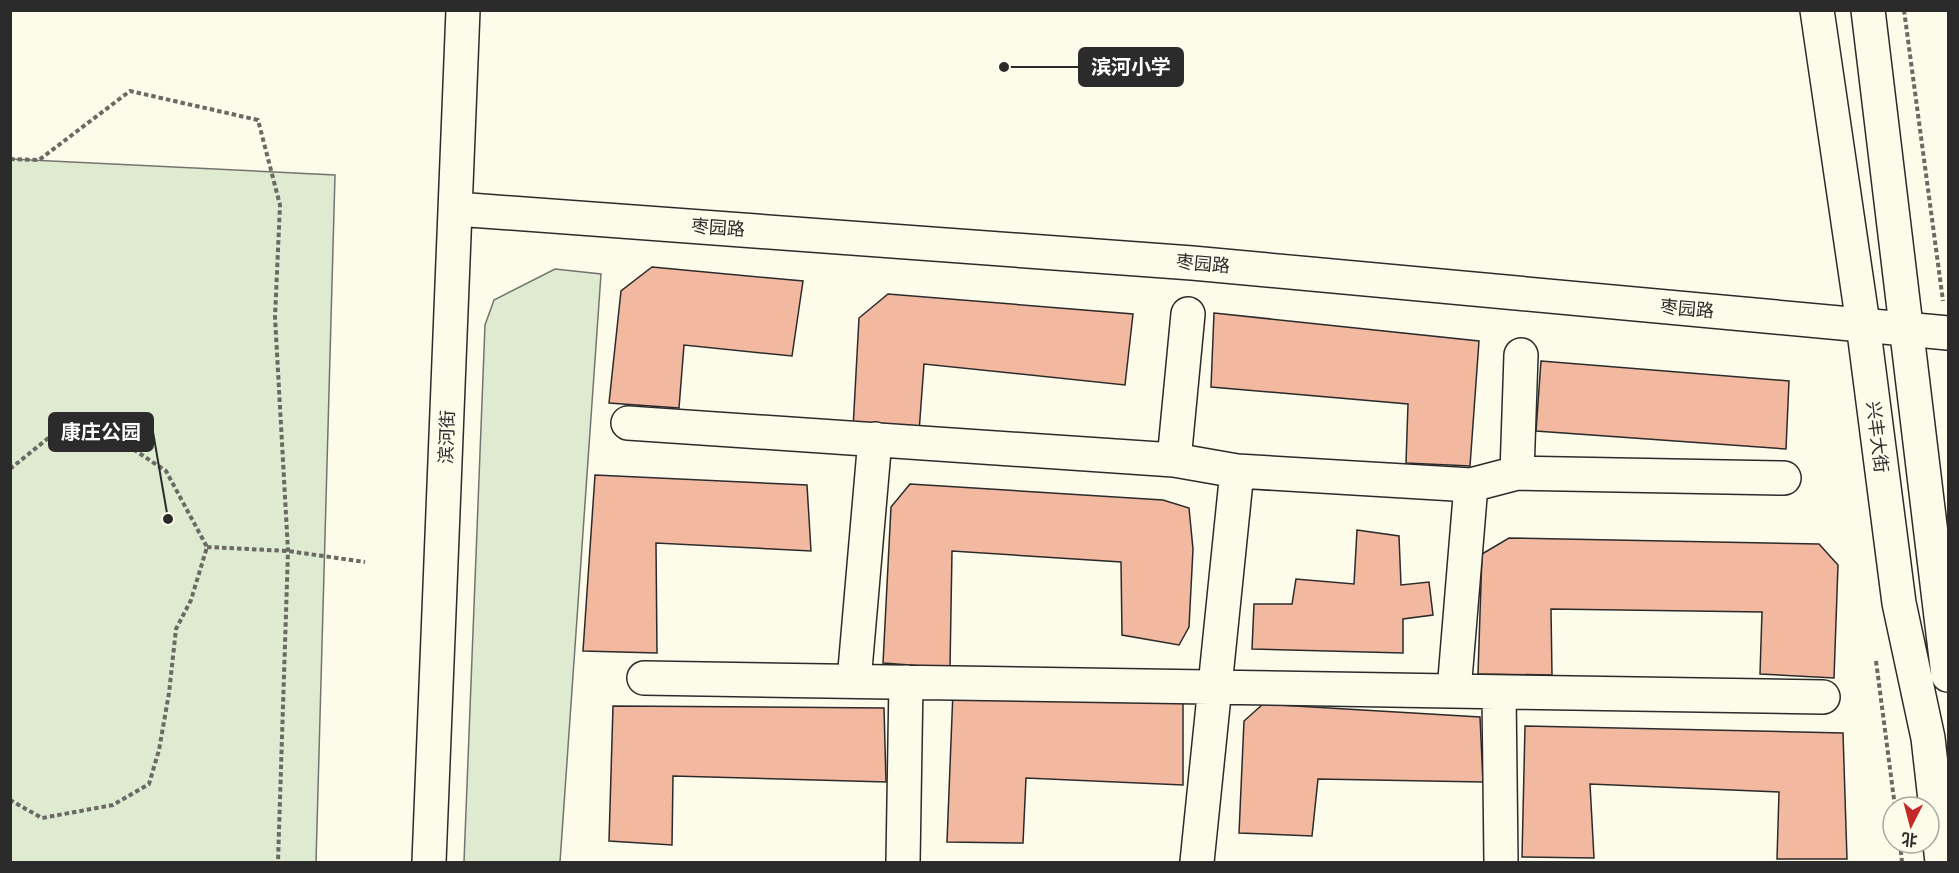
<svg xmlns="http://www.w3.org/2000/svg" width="1959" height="873" font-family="'Nunito Sans','Noto Sans SC',sans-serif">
<rect width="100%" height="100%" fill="#fdfbea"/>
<path fill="#deebd1" stroke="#74746e" stroke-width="1.5" d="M10 159 335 175 316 862H11Z
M555 269 601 274 560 862H464L485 325 494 300Z"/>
<path fill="#f2b8a0" stroke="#2b2b2b" stroke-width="1.5" d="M652 267 803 281 792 356 684 345 679 408 609 403 621 291Z
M888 294 1133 314 1125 385 924 364 919 432 853 429 859 318Z
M1214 313 1479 341 1470 466 1406 463 1408 404 1211 387Z
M1541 361 1789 381 1786 449 1536 431Z
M595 475 807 485 811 551 656 543 657 653 583 651Z
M910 484 1163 500 1189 508 1193 549 1189 627 1179 645 1122 635 1121 562 952 551 950 668 883 663 891 507Z
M1357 530 1399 536 1401 585 1429 582 1433 615 1403 619V653L1252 649 1254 604H1292L1296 579 1354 584Z
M1509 538 1819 544 1838 565 1834 678 1760 674 1762 612 1551 609 1552 675 1478 674 1482 554Z
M953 691 1183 701V785L1026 778 1023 843 947 842Z
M1263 704 1480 717 1483 782 1318 779 1312 836 1239 833 1244 721Z
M613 706 884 708 886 782 673 776 672 845 609 841Z
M1525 726 1843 733 1847 859H1777L1779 792 1590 784 1594 858 1522 857Z"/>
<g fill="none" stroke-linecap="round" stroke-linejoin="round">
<defs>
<path id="minor" d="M456 209 1192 263 1948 333
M628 423 1174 460 1237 471 1471 485 1517 473 1784 478
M1174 460 1188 314
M1517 473 1521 355
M644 678 1823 697
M854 681 875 439
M1454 691 1471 485
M1499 692 1501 862
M429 862 463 10
M903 862 906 682
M1197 862 1237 471"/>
<path id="major" d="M1817 10 1863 324 1899 603 1928 738 1942 862
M1868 10 1948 675"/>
</defs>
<use href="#minor" stroke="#2b2b2b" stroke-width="36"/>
<use href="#major" stroke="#2b2b2b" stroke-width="36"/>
<path stroke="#6a6964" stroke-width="4" stroke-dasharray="4.5 3" stroke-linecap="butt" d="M1904 10 1943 301
M10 159 39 160 130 91 258 120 280 205 275 317 288 551 278 862
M10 469 62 427 121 441 166 471 207 547 191 600 176 629 169 693 159 750 149 784 113 805 42 818 10 800
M207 547 288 551 365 562
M1876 661 1895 807
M1900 843 1902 862"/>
<use href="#minor" stroke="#fdfbea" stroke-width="33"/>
<use href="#major" stroke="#fdfbea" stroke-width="33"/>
</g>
<g text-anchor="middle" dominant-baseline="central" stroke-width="4.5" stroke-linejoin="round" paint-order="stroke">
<g font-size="18" fill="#2b2b2b" stroke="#fdfbea">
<text transform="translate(718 228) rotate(4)">枣园路</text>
<text transform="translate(1203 264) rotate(5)">枣园路</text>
<text transform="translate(1687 309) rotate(5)">枣园路</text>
<text transform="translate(447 437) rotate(-88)">滨河街</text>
<text transform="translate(1877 437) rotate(83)">兴丰大街</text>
</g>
</g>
<path fill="none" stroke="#2b2b2b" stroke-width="2" d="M1004 67L1079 67M168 519L153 432"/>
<g fill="#2b2b2b" stroke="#fdfbea" stroke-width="2">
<circle cx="1004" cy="67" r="6"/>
<circle cx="168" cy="519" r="6"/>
</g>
<g fill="#2b2b2b" stroke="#2b2b2b" stroke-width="2">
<rect x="1079" y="48" width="104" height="38" rx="6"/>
<rect x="49" y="413" width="104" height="38" rx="6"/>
</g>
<g font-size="20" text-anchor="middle" font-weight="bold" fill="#fff">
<text x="1131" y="74">滨河小学</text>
<text x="101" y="439">康庄公园</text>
</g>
<rect width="1959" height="873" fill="none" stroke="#2b2b2b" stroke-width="24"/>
<g transform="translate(1911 825) rotate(186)"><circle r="28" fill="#fdfbea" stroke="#a9a89e" stroke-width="1.5"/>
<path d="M0-4.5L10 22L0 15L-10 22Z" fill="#c62828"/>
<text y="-9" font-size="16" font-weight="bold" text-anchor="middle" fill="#2b2b2b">北</text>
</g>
</svg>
